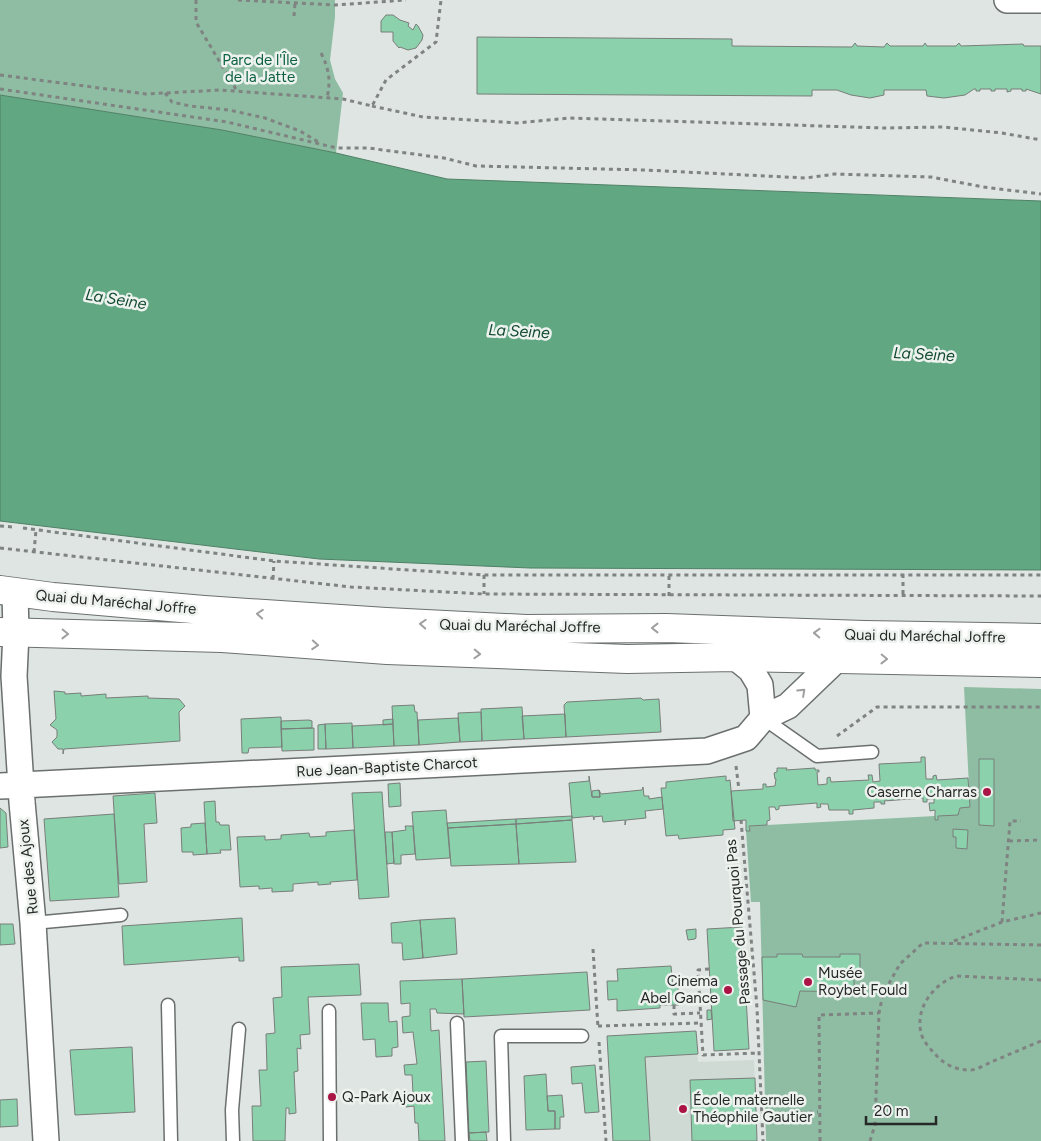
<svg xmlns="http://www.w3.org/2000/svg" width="1041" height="1141" font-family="Figtree,sans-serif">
<rect width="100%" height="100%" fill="#dfe5e2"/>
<path fill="#cedad3" d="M696 1031 698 1062 754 1060 757 1141H613L607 1036Z"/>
<path fill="#8fbda3" d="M0 0H335V17L330 60 335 79 343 93 336 153 222 130 0 95Z
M964 687 1041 689V1141H766L760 902H751L746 831 750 830V826L935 816 936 820H938V816L959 812 960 808 970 807Z"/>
<path fill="#61a782" stroke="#508167" d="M0 95 222 130 336 153 447 179 1041 201V570L530 568 319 559 0 521Z"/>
<path fill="#8bd1ab" stroke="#797e7b" d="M386 15H393L400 20 409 23 408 26 413 30 416 24 418 26 423 35 422 40 416 48 408 50 400 47 399 48 393 41V32H381V21Z
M477 37 732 39V46L852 47 855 43 857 46 884 47 887 43 890 46H923L925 43 927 46H956L959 43 961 46 1023 44 1024 46H1041V94L1026 89V91H1022V89H1011V91L1007 92V89H995V91H991V89H980V91H976V89H974L965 95 944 98 927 96 926 90H884V95L870 98 851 95 837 90H812V96L477 94Z
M54 691 65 692V694L81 693V696L106 694V698L148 696V698L179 699 185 706 179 712 180 741 64 749 63 754V749H58L52 742 57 737V730L50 725 56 719Z
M641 698 643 700 659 699 661 732 566 737 564 705 567 702Z
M414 705 415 712H417L419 745 394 746 392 706Z
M522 707 524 739 482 741 481 709Z
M481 712 482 741 460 742 458 713Z
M565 714 566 737 524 739 522 716Z
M281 717 282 747 249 748 248 753H242L241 719Z
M458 718 460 742 419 745 418 720Z
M393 719V724L383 725V720Z
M309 720 312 721V728L281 729V721Z
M352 723 353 748 326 749 325 724Z
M325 724 326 749H318V725Z
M393 724 394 746 353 748 352 726Z
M314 728V750L282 751 281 729Z
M921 757H925L926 779H933V776L936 775 937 780 968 778 970 807 960 808 958 815 938 816V820H935V810L930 811 929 803H934V799H927V802H923V798L884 801 885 804H881V802H874V808L853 810V814H849V810H829L828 804H820L821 807 817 808V803L779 806V809L776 810 775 807H769L770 820 767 821V825L749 826 750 831H746V820L733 821 731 791 763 789V784H766V787L775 786 776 779H775L774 773 777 772V768H787L786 770 815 768V770H819V772H817L818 785 827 784V778L830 777 831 782 869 780 868 775H872L873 782 880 781 879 764 921 762Z
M979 759H994V826L979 825Z
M589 776 592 797H600L599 790 601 794 642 790 643 787 644 796H649V799L662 797 663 809 645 811 646 818 626 820 625 825V820L603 822 602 816 594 817V820L593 816 572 818 569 783 589 781Z
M726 776V781L730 780 735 829 723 830V835L679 839 678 835 666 836 661 788H666V782Z
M400 783 401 806 389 807 388 784Z
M599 790 600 797H592V791Z
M382 792 389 897 359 899 352 793Z
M155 793 157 823 144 824 147 882 119 884 113 796Z
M215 801 216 822H219L220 825H229L231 850H220L221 853 207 854 204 802Z
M0 808 6 813 8 847 0 848Z
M446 810 450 858 416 860 412 812Z
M114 814 119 897 50 901 44 819Z
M572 816V820L516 824V819Z
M516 819V824L448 828 447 823Z
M572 820 576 862 519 864 516 824Z
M205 823 207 854 193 855V852H182L181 828 191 827V824Z
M516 824 519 864 451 866 448 828Z
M405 826H413L415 854 401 855V864H394L392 832 406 830Z
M953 829 968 830 967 849 956 848V837H953Z
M354 830 357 880 330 882 331 884 318 885V882L293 884V891L272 892V888L259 889V886L240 887 237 837 265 836V840L281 839V835L309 833 310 837 326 836V832Z
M385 832H392L394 863 387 864Z
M242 918 244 961H239V957L124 965 122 926Z
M455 918 457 954 423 958 420 920Z
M420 920 423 958 403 960 402 943H392L391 923Z
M0 924H13L15 944 0 945Z
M742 927 749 1049 714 1051 707 929Z
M696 929V938L695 939 688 940 686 930Z
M777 954H802L803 957H840V954H860V972H854V992L800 991 796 1007 763 1000 762 957H777Z
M359 964 361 995 308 997 310 1034 300 1035 301 1049 297 1048 298 1071 294 1072 296 1113 289 1114V1108H286L285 1141H253L252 1106H261L259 1070H267L266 1034 275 1033 273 998 282 997 281 967Z
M671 966 673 986H678L679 1005H660V1008L617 1011V999L608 1000 607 981H618L617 969Z
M587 972 590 1010 464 1017 462 979Z
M462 979 464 1014 437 1013 436 1009H430L431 1031 439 1030 445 1141H419L418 1123H415L414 1106 406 1107V1093H413L412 1075H405L404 1065 417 1064 413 1032 403 1033 402 1017 410 1016V1003L401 1004 400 981Z
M361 1003H388L389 1022 397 1021 398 1047 392 1048V1056L376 1057 375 1039 363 1040Z
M707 1010H711L712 1019 707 1020Z
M696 1031 698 1054 645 1057 650 1141H613L607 1036Z
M132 1047 135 1112 75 1115 70 1050Z
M486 1061 489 1132 469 1133 466 1062Z
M595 1065 599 1112 585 1113 582 1083 572 1084 571 1067Z
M546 1074 548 1111H555V1129L526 1130 524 1076Z
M755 1078 757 1141H692L690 1080Z
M562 1095 564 1117H560V1129H555V1111H548L547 1096Z
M17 1099 18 1126 0 1127V1100Z
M486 1132 487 1141H470L469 1133Z"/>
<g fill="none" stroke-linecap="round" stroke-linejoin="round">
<defs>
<path id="lane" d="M763 718 817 756 872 752
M33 923 121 915
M168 1005 171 1141
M329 1011 330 1141
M457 1023 462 1141
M233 1141 232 1110 239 1029
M504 1141 501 1036H582"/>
<path id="street" d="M1007 0H1041
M15 592 16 633 14 676 22 802 33 923 46 1141
M735 657 751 670 760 685 763 718
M0 786 707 751 746 738 763 718 788 706 837 659"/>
<path id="primary" d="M0 590 53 597 204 610 386 622 526 629 666 628 864 635 1041 638
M0 632 222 638 387 650 627 659 735 657 1041 663"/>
</defs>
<use href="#lane" stroke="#6b706d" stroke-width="15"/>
<use href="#street" stroke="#6b706d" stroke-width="28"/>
<use href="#primary" stroke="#6b706d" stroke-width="30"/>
<path stroke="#7f8381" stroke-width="3" stroke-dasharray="4 4" stroke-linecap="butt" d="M196 0V22L237 91
M238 0 336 5 406 0
M294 16 295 3
M321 53C329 69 331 80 327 98
M0 75 146 94 220 90 343 99 372 106 386 80 436 42 441 0
M0 89 227 122 337 148H368L444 158 476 166 645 170 806 178 835 174 931 177 983 187 1041 194
M165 93 172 102 190 106 229 110 265 118 300 131 320 143
M372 106 423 117 517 123 570 118 885 128 943 127 1002 133 1041 140
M0 526 13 527
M23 528 274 561 484 575H1041
M0 548 351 587 484 594 1041 596
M34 552 36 530
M903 574V596
M484 575V594
M669 576V596
M273 579 274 561
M837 736 877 707H1041
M736 766 739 790
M741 820 757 1008 763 1141
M1009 841 1041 840
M1002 922 1010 821H1021
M954 941 1002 922 1041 913
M593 949 598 1028
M709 969 698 970 703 1055 759 1053
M1041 980 956 976C934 984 915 1007 921 1033 923 1041 930 1049 936 1055 945 1065 956 1070 970 1070 977 1070 985 1065 991 1062 1008 1055 1024 1048 1041 1041
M674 1005V1014L700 1013
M598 1026 700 1023
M599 1042 606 1141
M761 1114 818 1112
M820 1141 819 1015 879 1013
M870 1141 875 1125 879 1013 883 994 900 964 923 943 1041 945"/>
<use href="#lane" stroke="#fff" stroke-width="12"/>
<use href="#street" stroke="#fff" stroke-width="25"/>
<use href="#primary" stroke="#fff" stroke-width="28"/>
</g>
<defs><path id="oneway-chevron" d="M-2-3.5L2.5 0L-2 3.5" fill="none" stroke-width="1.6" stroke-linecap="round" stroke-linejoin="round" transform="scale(1.25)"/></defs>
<g stroke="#9e9f9e">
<use href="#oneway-chevron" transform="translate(260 614) rotate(-176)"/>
<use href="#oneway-chevron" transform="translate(423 624) rotate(-177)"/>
<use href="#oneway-chevron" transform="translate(655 628) rotate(180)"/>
<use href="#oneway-chevron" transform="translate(817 633) rotate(-178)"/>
<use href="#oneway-chevron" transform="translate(65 634) rotate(1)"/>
<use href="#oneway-chevron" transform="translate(315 645) rotate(4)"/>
<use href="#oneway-chevron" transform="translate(477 654) rotate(2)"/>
<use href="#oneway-chevron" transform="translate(884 659) rotate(1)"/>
<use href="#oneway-chevron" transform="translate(802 692) rotate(-43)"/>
</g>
<g fill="#aa1546" stroke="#edf2ef" stroke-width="2">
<circle cx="987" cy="792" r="5"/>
<circle cx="808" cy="982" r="5"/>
<circle cx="728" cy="990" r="5"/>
<circle cx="332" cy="1097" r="5"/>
<circle cx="683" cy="1109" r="5"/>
</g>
<g text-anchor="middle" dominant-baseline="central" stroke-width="5" stroke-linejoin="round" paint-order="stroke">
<g font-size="15" fill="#0c6240" stroke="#edf2ef">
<text x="260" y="60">Parc de l'Île<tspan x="260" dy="17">de la Jatte</tspan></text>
</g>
<g font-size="15" fill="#272928" stroke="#edf2ef">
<text transform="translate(116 602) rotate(5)">Quai du Maréchal Joffre</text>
<text transform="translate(520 626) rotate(1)">Quai du Maréchal Joffre</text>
<text transform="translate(925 636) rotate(1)">Quai du Maréchal Joffre</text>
<text transform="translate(387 767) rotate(-3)">Rue Jean-Baptiste Charcot</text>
<text transform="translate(28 867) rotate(-96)">Rue des Ajoux</text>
<text transform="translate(738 922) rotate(-95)">Passage du Pourquoi Pas</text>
</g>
<g font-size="15" fill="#272928" stroke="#edf2ef" text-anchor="start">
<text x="977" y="792" text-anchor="end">Caserne Charras</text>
<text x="818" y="973">Musée<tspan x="818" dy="17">Roybet Fould</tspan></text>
<text x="718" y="981" text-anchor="end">Cinema<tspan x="718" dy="17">Abel Gance</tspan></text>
<text x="342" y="1097">Q-Park Ajoux</text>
<text x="693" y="1100">École maternelle<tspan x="693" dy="17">Théophile Gautier</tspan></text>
</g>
<g font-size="16" font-style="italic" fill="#124a31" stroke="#edf2ef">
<text transform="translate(116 299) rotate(9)">La Seine</text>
<text transform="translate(519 331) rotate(3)">La Seine</text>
<text transform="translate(924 354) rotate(3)">La Seine</text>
</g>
</g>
<path d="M866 1116v8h70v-8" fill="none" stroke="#272928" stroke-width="2.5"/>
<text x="874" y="1116" font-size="15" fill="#272928" stroke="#edf2ef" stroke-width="4" paint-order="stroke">20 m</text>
</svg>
